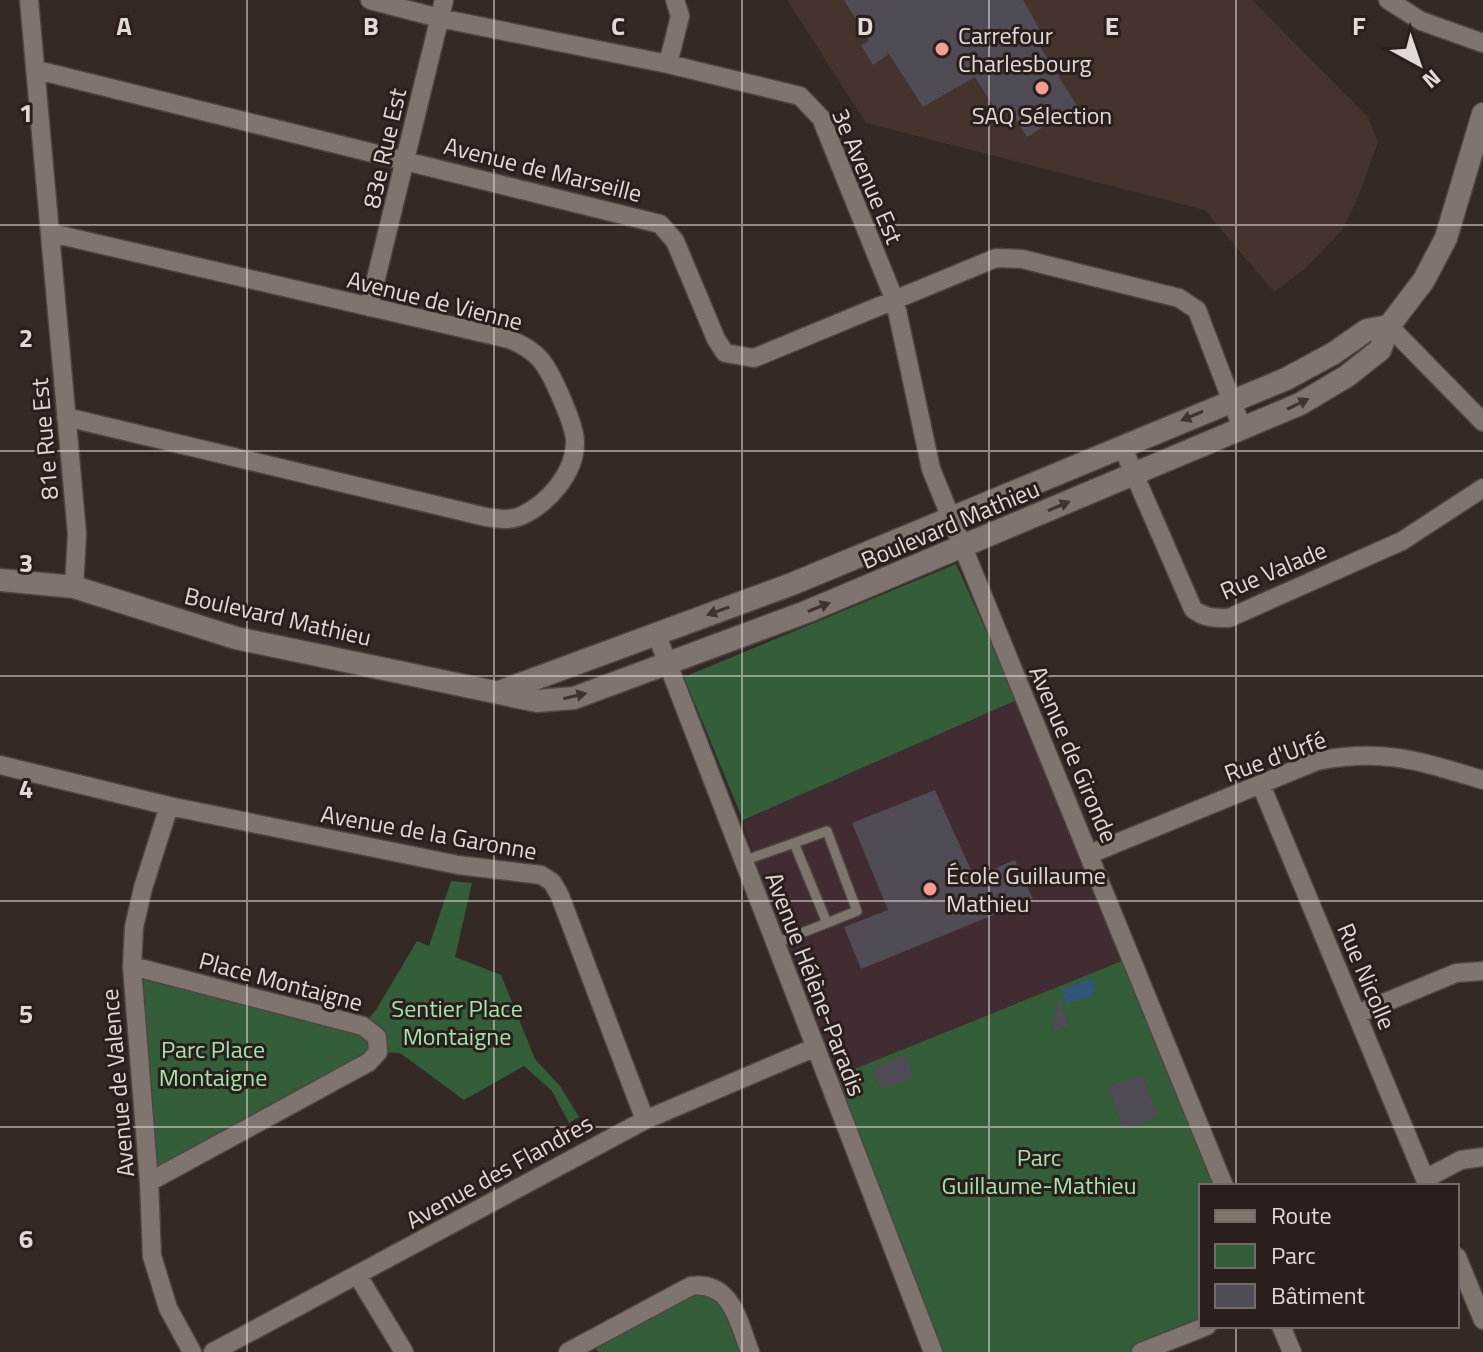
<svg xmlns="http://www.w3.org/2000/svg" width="1483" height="1352" font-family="'Titillium Web',sans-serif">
<rect width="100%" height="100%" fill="#342925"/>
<path fill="#44342d" d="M787 0H1252L1368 117 1378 142 1357 200 1342 230 1307 267 1274 292 1205 210 866 123Z"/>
<path fill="#412d31" d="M1017 700 1132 957 827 1080 743 820Z"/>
<path fill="#345d3a" d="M956 564 1017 700 743 820 684 677Z
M451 881 472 883 455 957 501 975 535 1059 560 1086 579 1117 569 1123 552 1091 524 1066 464 1100 400 1053 379 1052 149 1182 132 966 363 1025 376 1010 417 941 429 946Z
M1132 957 1224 1186H1201V1326L1141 1352H933L827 1080Z
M691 1286 713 1287 750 1352H598L590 1339Z"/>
<path fill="#32557c" d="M1091 978 1096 993 1067 1004 1061 990Z"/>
<path fill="#504b55" d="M844 0H1023L1043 35 1036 40 1077 106 1027 137 1007 106 997 112 975 77 923 107 889 54 873 65 861 45 869 41Z
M935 790 974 877 1015 860 1033 899 861 969 844 927 888 910 852 823Z
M1058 998 1069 1026 1052 1032Z
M905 1055 914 1077 881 1090 873 1068Z
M1142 1074 1158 1117 1123 1130 1108 1087Z"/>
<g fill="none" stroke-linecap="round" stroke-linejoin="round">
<defs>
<path id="service" d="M794 843 827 831 857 911 827 923
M743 861 794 843 827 923 776 943"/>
<path id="minor" d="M29 0 77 534 74 587
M370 0 439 18 668 64 800 96 821 118 895 301 931 469 1224 1186
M1388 0 1421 21 1483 43
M668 64 680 16 675 0
M37 70 660 224 675 241 716 339 725 353 754 358 996 258 1022 259 1179 298 1197 310 1242 428
M51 233 509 339C521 344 531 349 540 359 551 371 576 427 575 443 575 473 548 503 523 515 511 521 499 519 486 517L66 417
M369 307 444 0
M1389 326 1483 422
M1122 446 1193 609C1204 618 1214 618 1229 618L1402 541 1483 488
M656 633 933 1352
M0 765 169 806 458 865 541 875 552 882 560 896 645 1120
M1261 785 1428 1186
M169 806 143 888 134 927 132 966 149 1182 152 1256 168 1308 192 1352
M1090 854 1317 761C1385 748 1419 761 1483 780
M132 966 363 1026 377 1037 378 1052 369 1062 149 1182
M1357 1014 1456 973 1483 971
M1425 1179 1461 1160 1483 1157
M1457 1257 1483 1320
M358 1276 404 1352
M1281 1326 1292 1352
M213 1352 645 1120 816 1047
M568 1352 691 1286C732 1281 738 1321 750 1352
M1141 1352 1207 1326"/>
<path id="tertiary" d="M0 580 74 587 236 638 537 701 574 698 806 612 1300 404 1347 376 1380 350 1389 326 1424 280 1446 238 1483 114
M499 692 792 584 1286 379 1334 353 1367 330 1389 326"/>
</defs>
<use href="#service" stroke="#4e4642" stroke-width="12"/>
<use href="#minor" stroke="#4e4642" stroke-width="21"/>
<use href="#tertiary" stroke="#4e4642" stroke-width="25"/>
<use href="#service" stroke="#80746f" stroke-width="9"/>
<use href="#minor" stroke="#80746f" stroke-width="18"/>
<use href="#tertiary" stroke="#80746f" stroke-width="22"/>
</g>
<defs><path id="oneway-solid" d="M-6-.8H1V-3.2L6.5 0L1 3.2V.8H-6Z" transform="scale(2)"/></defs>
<g fill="#403431">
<use href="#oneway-solid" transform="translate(1298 404) rotate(-26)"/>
<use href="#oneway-solid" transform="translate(1192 416) rotate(157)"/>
<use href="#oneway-solid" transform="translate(1059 506) rotate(-23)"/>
<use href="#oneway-solid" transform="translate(819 607) rotate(-22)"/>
<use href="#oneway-solid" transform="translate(718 611) rotate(160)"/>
<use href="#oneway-solid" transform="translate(575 696) rotate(-13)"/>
</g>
<path fill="none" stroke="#e0d9d6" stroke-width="2" stroke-opacity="0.55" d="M247 0V1352M494 0V1352M742 0V1352M989 0V1352M1236 0V1186M0 225H1483M0 451H1483M0 676H1483M0 901H1483M0 1127H1483M1236 1326V1352"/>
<g fill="#f59c93" stroke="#2a1f1c" stroke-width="3">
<circle cx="942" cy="49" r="8"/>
<circle cx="1042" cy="88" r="8"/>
<circle cx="930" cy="889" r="8"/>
</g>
<g text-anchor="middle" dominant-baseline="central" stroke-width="6" stroke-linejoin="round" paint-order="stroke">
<g font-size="24" fill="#e0d9d6" stroke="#2a1f1c" text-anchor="start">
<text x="958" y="35">Carrefour<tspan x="958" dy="28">Charlesbourg</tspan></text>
<text x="1042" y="115" text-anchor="middle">SAQ Sélection</text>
<text x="946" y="875">École Guillaume<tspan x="946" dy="28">Mathieu</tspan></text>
</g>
<g font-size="24" fill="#e0d9d6" stroke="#2a1f1c">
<text transform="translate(384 148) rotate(-77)">83e Rue Est</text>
<text transform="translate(543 169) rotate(14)">Avenue de Marseille</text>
<text transform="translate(868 176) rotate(67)">3e Avenue Est</text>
<text transform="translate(435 300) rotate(14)">Avenue de Vienne</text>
<text transform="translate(44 439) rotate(-95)">81e Rue Est</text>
<text transform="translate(950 524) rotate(-23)">Boulevard Mathieu</text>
<text transform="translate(1273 570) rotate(-23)">Rue Valade</text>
<text transform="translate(278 616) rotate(13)">Boulevard Mathieu</text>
<text transform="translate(1074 754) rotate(67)">Avenue de Gironde</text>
<text transform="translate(1275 756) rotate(-20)">Rue d'Urfé</text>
<text transform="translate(429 832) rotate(10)">Avenue de la Garonne</text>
<text transform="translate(1367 976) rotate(67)">Rue Nicolle</text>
<text transform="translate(281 981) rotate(15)">Place Montaigne</text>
<text transform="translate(816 984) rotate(69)">Avenue Hélène-Paradis</text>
<text transform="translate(117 1083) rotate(-95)">Avenue de Valence</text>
<text transform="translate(499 1171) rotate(-29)">Avenue des Flandres</text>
</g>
<g font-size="24" fill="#a2e5ab" stroke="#2a1f1c">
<text x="457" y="1008">Sentier Place<tspan x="457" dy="28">Montaigne</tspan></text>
<text x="213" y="1049">Parc Place<tspan x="213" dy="28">Montaigne</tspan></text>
<text x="1039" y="1157">Parc<tspan x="1039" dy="28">Guillaume-Mathieu</tspan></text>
</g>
</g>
<g font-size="26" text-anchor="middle" font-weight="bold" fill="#e0d9d6" stroke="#2a1f1c" stroke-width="6" stroke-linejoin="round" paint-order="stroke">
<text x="124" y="35">A</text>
<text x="371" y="35">B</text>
<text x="618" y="35">C</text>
<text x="865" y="35">D</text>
<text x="1112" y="35">E</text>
<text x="1359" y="35">F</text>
<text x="26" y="122">1</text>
<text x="26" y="347">2</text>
<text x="26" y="572">3</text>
<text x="26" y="798">4</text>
<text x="26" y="1023">5</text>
<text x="26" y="1248">6</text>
</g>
<rect x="1199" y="1184" width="260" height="144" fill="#2a1f1c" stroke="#736966" stroke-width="2"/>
<rect x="1215" y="1210" width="40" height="12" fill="#80746f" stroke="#736966" stroke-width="2"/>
<text x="1271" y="1224" font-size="24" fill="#e0d9d6">Route</text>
<rect x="1215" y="1244" width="40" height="24" fill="#345d3a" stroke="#736966" stroke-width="2"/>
<text x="1271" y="1264" font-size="24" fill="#e0d9d6">Parc</text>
<rect x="1215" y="1284" width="40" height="24" fill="#504b55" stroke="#736966" stroke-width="2"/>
<text x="1271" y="1304" font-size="24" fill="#e0d9d6">Bâtiment</text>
<g transform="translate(1419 64) rotate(140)" stroke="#2a1f1c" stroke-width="6" paint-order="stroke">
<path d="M0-6L14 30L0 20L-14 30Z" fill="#e0d9d6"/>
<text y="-12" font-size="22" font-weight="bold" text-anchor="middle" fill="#e0d9d6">N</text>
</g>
</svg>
